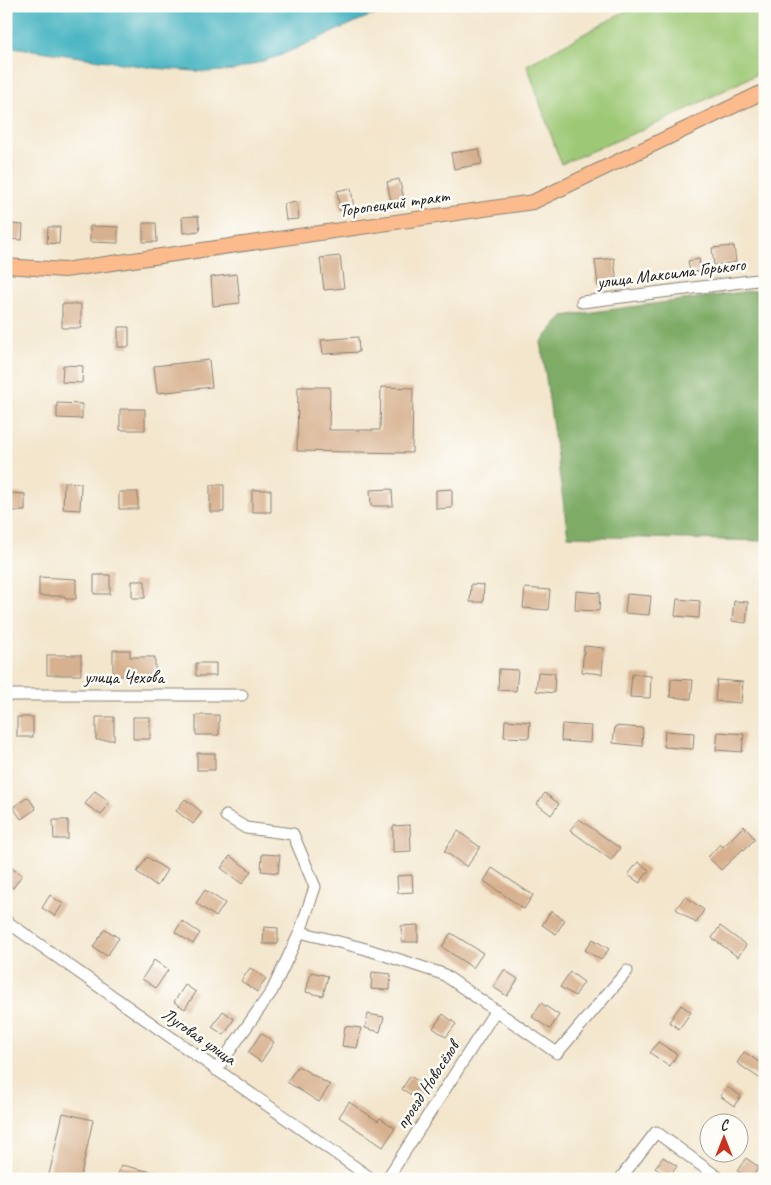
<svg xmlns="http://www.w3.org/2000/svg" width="771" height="1185" font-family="Caveat,sans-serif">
<rect width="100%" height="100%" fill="#fdfcf7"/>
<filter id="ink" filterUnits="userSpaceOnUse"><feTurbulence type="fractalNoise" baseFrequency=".02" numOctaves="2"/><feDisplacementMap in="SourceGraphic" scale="10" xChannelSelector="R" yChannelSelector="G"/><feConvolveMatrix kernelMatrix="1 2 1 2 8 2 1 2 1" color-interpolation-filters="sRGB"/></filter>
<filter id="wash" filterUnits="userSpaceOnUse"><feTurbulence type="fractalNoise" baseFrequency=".0096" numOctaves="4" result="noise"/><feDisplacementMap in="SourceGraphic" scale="20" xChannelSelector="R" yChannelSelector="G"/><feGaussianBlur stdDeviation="1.12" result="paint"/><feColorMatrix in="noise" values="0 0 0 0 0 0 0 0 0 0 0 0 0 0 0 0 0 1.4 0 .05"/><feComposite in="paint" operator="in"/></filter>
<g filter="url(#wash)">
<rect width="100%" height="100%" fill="#f3e6cd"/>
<path fill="#9dc875" stroke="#5c7248" d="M635 6H765V70L663 121 561 164 527 65Z"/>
<path fill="#7eac66" stroke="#4d6441" d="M765 289V526L763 541 568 536 541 342 563 316Z"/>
<path fill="#48b5c2" stroke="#32686f" d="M6 6H406L367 17 279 56 235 70 207 72 154 68 6 46Z"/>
<g id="blocks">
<path fill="#d7b18f" d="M479 149 482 164 454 169 451 153Z
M399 179 405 202 392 206 387 182Z
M351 188 354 209 340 211 337 191Z
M297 202 299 219 286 220 284 204Z
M198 216 200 231 183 233 182 217Z
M143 223H156L157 242H143Z
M11 224 23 225 22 240 10 239Z
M90 226 118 227V243L90 242Z
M48 227H60L59 244 47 243Z
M734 246 736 262 714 265 712 248Z
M340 256 344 288 324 290 320 258Z
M614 258 617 284 598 286 595 260Z
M699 259 701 271 690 272 688 261Z
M237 274 240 303 213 306 211 277Z
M62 304H81V328H62Z
M118 327H129V347H118Z
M358 337 359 352 323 354 321 340Z
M209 360 212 387 157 393 154 366Z
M63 365 83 366 82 383 62 382Z
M298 387H330L329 430H380L381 387 413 388 412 453 297 451Z
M57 403 82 404V419L57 418Z
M120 409H145V430H120Z
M64 482 81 483 80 510 63 509Z
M210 485H224V512H210Z
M392 489 393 506H371L370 490Z
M452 489V508L436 509V490Z
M252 490H271V512H252Z
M119 492H138V509H119Z
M10 493 25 494V511H10Z
M94 575H110V594H94Z
M39 577 76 579V599H65V596H39Z
M132 581H145V598H132Z
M471 584 484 585 483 602H470Z
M525 588 550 590 548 610 523 608Z
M576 591 600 593 599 611 575 610Z
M627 594 651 596 649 615 625 613Z
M677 599 700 601 699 618 675 616Z
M734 601 748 602 746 623 732 621Z
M584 646 604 648 602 674 582 672Z
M113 650H130V657H155V675L113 676Z
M47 655H81V675H47Z
M196 663H216V676H196Z
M499 669 518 670 516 691 498 690Z
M538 672 555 673 554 693 536 691Z
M632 674 651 676 650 698 630 697Z
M671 679 693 680 691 699 670 697Z
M717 680 743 682 741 703 715 701Z
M196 715H219V735H196Z
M17 717H33V737H17Z
M96 717H114V740H96Z
M133 717H150V739H133Z
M505 720 530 722 529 738 504 737Z
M562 724 591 726 590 743 561 741Z
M615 726 643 728 642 746 613 743Z
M665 731 694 733 693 749 664 747Z
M718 732 744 734 742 752 716 750Z
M197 753H215V770H197Z
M95 791 110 802 101 815 85 804Z
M545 793 559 804 551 815 537 804Z
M28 797 36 809 21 819 13 807Z
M185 799 202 812 193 824 176 811Z
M579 819 620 848 611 860 570 830Z
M53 820H68V839H54Z
M410 825 411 851 393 852V826Z
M744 826 755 839 744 850 743 849 721 870 708 857 720 844 723 847Z
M458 831 480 847 467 867 444 851Z
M262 854 280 855 278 873 261 871Z
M230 856 251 871 242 884 221 868Z
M147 857 167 870 157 886 137 872Z
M638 862 649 870 640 883 628 875Z
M6 865 22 875 13 888 6 883Z
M492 868 533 895 524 909 484 881Z
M412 875 413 892 398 893 397 876Z
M205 890 225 903 216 917 196 903Z
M50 895 63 904 55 916 42 908Z
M685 896 704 910 696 923 676 909Z
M551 911 565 920 556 934 542 925Z
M182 921 200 933 193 944 175 932Z
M418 925V942H402L401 926Z
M720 926 746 945 738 957 712 938Z
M264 927 278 928V944H263Z
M105 929 119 938 107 956 93 947Z
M451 933 483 953 473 968 442 947Z
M593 939 609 949 601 960 585 950Z
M154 960 168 970 156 988 142 979Z
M250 968 266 978 257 992 241 981Z
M504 970 518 979 507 996 493 987Z
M311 972 328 976 323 996 306 992Z
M372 972 391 974 390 990 371 989Z
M570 972 584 982 575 996 560 987Z
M185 985 196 992 185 1009 174 1002Z
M541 1003 559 1015 550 1029 532 1017Z
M681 1005 691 1012 679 1029 669 1022Z
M223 1011 234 1019 224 1035 212 1027Z
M368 1014 384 1017 380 1032 365 1028Z
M443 1014 456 1024 446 1037 433 1028Z
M345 1026 361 1028 357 1048 342 1046Z
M261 1033 274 1042 261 1062 248 1053Z
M658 1042 677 1054 670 1066 650 1053Z
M744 1052 765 1066V1082L737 1063Z
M298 1066 330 1085 319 1102 287 1082Z
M410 1076 426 1086 418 1099 402 1089Z
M727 1087 741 1096 734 1106 720 1096Z
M349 1102 378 1121 380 1118 395 1128 383 1147 339 1117Z
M63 1113 93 1120 80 1179H48Z
M663 1157 677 1166 669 1178 655 1168Z
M746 1158 759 1167 751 1179 737 1171Z
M121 1165 165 1175V1179H117Z"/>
</g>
</g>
<g filter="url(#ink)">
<use href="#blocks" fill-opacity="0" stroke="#888174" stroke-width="1"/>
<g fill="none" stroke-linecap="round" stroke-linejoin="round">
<defs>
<path id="minor" d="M582 302 765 279
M6 695H242
M226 816 246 828 293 834 315 887 300 932 366 949 443 974 557 1053 627 971
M6 921 372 1179
M216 1070 272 991 300 932
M387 1179 496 1010
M620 1179 656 1132 720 1179"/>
<path id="major" d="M6 266 64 270 533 202 765 91"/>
</defs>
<use href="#minor" stroke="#888174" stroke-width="13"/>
<use href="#major" stroke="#888174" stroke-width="16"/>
<use href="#minor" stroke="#fff" stroke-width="11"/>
<use href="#major" stroke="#fbbb8d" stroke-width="14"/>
</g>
</g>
<g text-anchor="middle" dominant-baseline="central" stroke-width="5" stroke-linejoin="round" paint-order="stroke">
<g font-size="18" fill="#1c1c1c" stroke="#fdfcf7">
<text transform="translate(394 203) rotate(-8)">Торопецкий тракт</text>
<text transform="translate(671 273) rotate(-7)">улица Максима Горького</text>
<text x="124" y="677">улица Чехова</text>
<text transform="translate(199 1036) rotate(35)">Луговая улица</text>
<text transform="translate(427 1085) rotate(-57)">проезд Новосёлов</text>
</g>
</g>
<rect width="771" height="1185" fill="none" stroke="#fdfcf7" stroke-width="25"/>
<g transform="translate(724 1138)"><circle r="24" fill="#fdfcf7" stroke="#a3a29f"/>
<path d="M0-4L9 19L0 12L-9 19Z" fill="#c8321e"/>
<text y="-8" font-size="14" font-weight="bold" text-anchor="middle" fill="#1c1c1c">С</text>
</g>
</svg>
